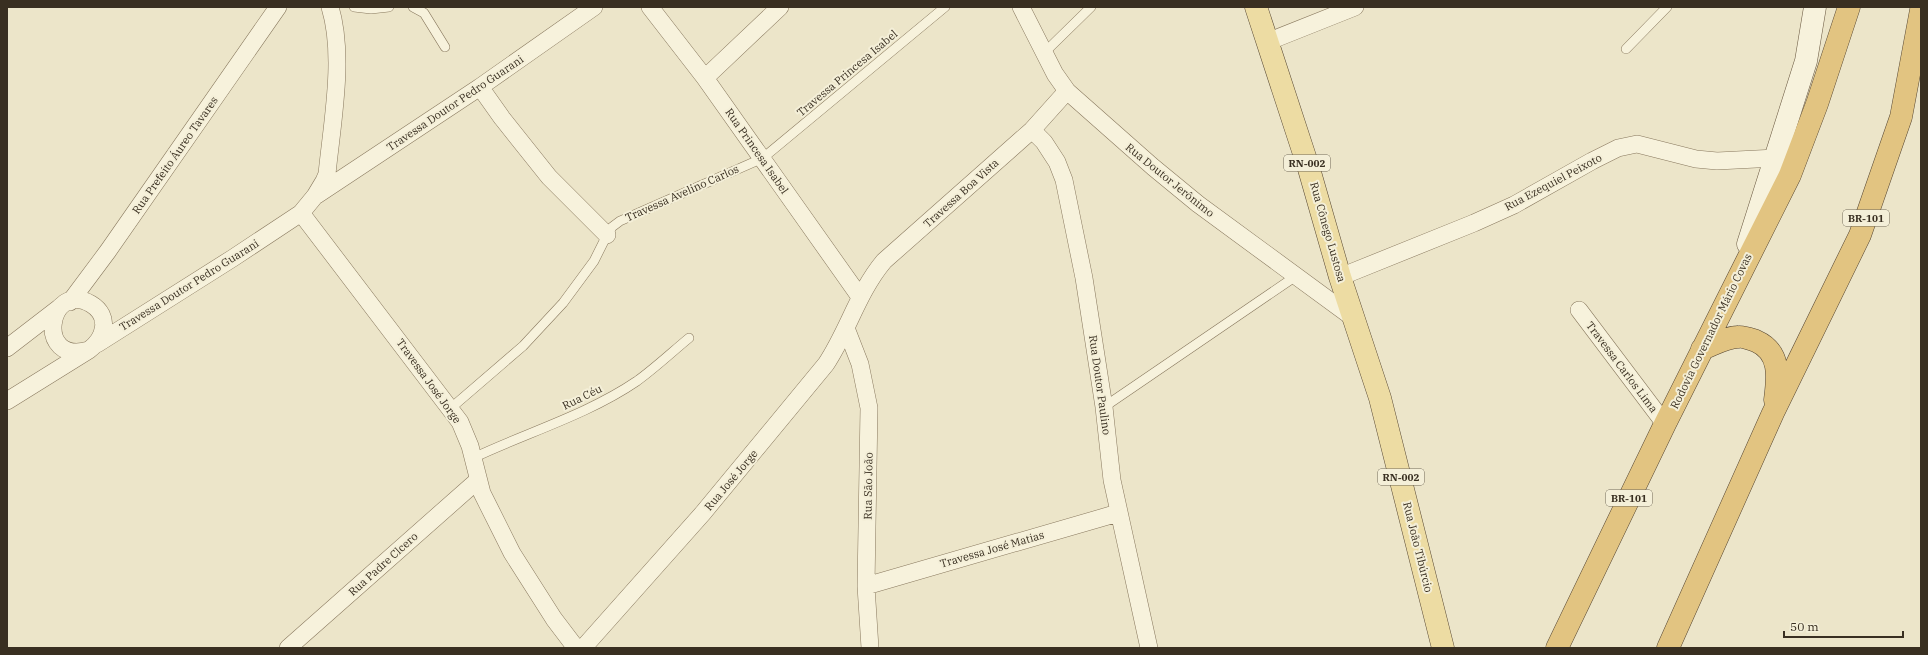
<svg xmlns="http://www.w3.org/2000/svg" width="1928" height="655" font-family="'IBM Plex Serif',serif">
<rect width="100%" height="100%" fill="#ece5c9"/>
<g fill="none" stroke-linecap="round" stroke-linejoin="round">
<defs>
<path id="service" d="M354 7 371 9 389 7
M413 7 424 13 445 47
M1626 49 1667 7
M1045 52 1091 7
M1104 407 1296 276
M451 408 523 346 563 303 594 261 607 235 612 227 620 221 763 158 945 7
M473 458C528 432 587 415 637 381 655 368 672 352 689 338"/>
<path id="minor" d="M650 7 705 78 860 297
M1021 7 1055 74 1067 91 1153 167 1198 204 1356 320
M1267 42 1355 7
M705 78 780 7
M480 87 502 118 549 177 607 235
M1032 130 1044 142 1057 162 1064 180 1084 278 1104 407 1112 480 1149 648
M317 195 480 87 594 7
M301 213 460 422 470 446 482 493 512 553 554 619 576 648
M1340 277 1474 223 1514 205 1592 161 1618 148 1637 144 1696 159 1717 161 1776 158
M70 302 108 251 278 7
M1579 310 1665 424
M846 328 860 364 869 408 866 586 870 648
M97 344 233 258 301 213 315 196 324 181 327 174C332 123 345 56 330 7
M7 348 59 308
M7 401 89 350C105 338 111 316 91 304 48 279 34 366 89 350
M866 586 1118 513
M288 648 478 480
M583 648 703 513 826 364C848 331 858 292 884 261L1032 130 1067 91"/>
<path id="secondary" d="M1748 244 1806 61 1815 7"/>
<path id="primary" d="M1256 7 1309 169 1340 277 1380 398 1443 648"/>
<path id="trunk" d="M1702 349C1713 345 1726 337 1738 337 1743 336 1750 339 1756 341 1781 352 1778 377 1775 400
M1557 648 1665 424 1790 175 1817 104 1849 7
M1668 648 1773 413 1860 235 1901 117 1921 10"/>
</defs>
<use href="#service" stroke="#88785e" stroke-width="10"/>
<use href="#minor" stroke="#88785e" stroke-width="18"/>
<use href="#secondary" stroke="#6a5941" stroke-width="23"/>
<use href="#primary" stroke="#564632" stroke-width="23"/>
<use href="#trunk" stroke="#564632" stroke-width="23"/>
<use href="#service" stroke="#f7f2dc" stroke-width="9"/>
<use href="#minor" stroke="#f7f2dc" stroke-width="17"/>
<use href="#secondary" stroke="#f7f2dc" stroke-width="22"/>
<use href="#primary" stroke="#eddca3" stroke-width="22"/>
<use href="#trunk" stroke="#e2c481" stroke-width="22"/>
</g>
<g text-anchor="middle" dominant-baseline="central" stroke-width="4" stroke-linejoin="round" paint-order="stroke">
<g fill="#f4efd8" stroke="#716958" stroke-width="1">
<rect x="1284" y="155" width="46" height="16" rx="3"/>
<rect x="1843" y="210" width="46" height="16" rx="3"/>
<rect x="1378" y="469" width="46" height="16" rx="3"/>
<rect x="1606" y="490" width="46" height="16" rx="3"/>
</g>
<g font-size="10" font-weight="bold" fill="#392f21">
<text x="1307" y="163">RN-002</text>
<text x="1866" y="218">BR-101</text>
<text x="1401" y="477">RN-002</text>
<text x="1629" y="498">BR-101</text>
</g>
<g font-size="11" fill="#392f21" stroke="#f4efd8">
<text transform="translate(847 73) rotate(-40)">Travessa Princesa Isabel</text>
<text transform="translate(455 103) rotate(-34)">Travessa Doutor Pedro Guarani</text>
<text transform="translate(757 151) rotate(55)">Rua Princesa Isabel</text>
<text transform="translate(175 155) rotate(-55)">Rua Prefeito Áureo Tavares</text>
<text transform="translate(1170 180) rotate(39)">Rua Doutor Jerônimo</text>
<text transform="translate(1553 182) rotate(-28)">Rua Ezequiel Peixoto</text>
<text transform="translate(682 193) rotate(-24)">Travessa Avelino Carlos</text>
<text transform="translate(961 193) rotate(-42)">Travessa Boa Vista</text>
<text transform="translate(1328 232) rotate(74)">Rua Cônego Lustosa</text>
<text transform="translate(189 285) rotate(-32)">Travessa Doutor Pedro Guarani</text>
<text transform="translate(1711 331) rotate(-64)">Rodovia Governador Mário Covas</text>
<text transform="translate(1622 367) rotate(53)">Travessa Carlos Lima</text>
<text transform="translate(429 381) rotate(54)">Travessa José Jorge</text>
<text transform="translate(1100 385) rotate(82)">Rua Doutor Paulino</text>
<text transform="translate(582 397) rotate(-26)">Rua Céu</text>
<text transform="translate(731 480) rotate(-50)">Rua José Jorge</text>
<text transform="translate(868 486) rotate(-89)">Rua São João</text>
<text transform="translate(1418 547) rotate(76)">Rua João Tibúrcio</text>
<text transform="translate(992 549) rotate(-16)">Travessa José Matias</text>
<text transform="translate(383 564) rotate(-42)">Rua Padre Clcero</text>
</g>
</g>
<rect width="1928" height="655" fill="none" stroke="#392f21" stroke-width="16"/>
<path d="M1784 631v6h119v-6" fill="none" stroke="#392f21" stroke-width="2"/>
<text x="1790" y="631" font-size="12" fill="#392f21" stroke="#f4efd8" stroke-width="3" paint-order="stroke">50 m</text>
</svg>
